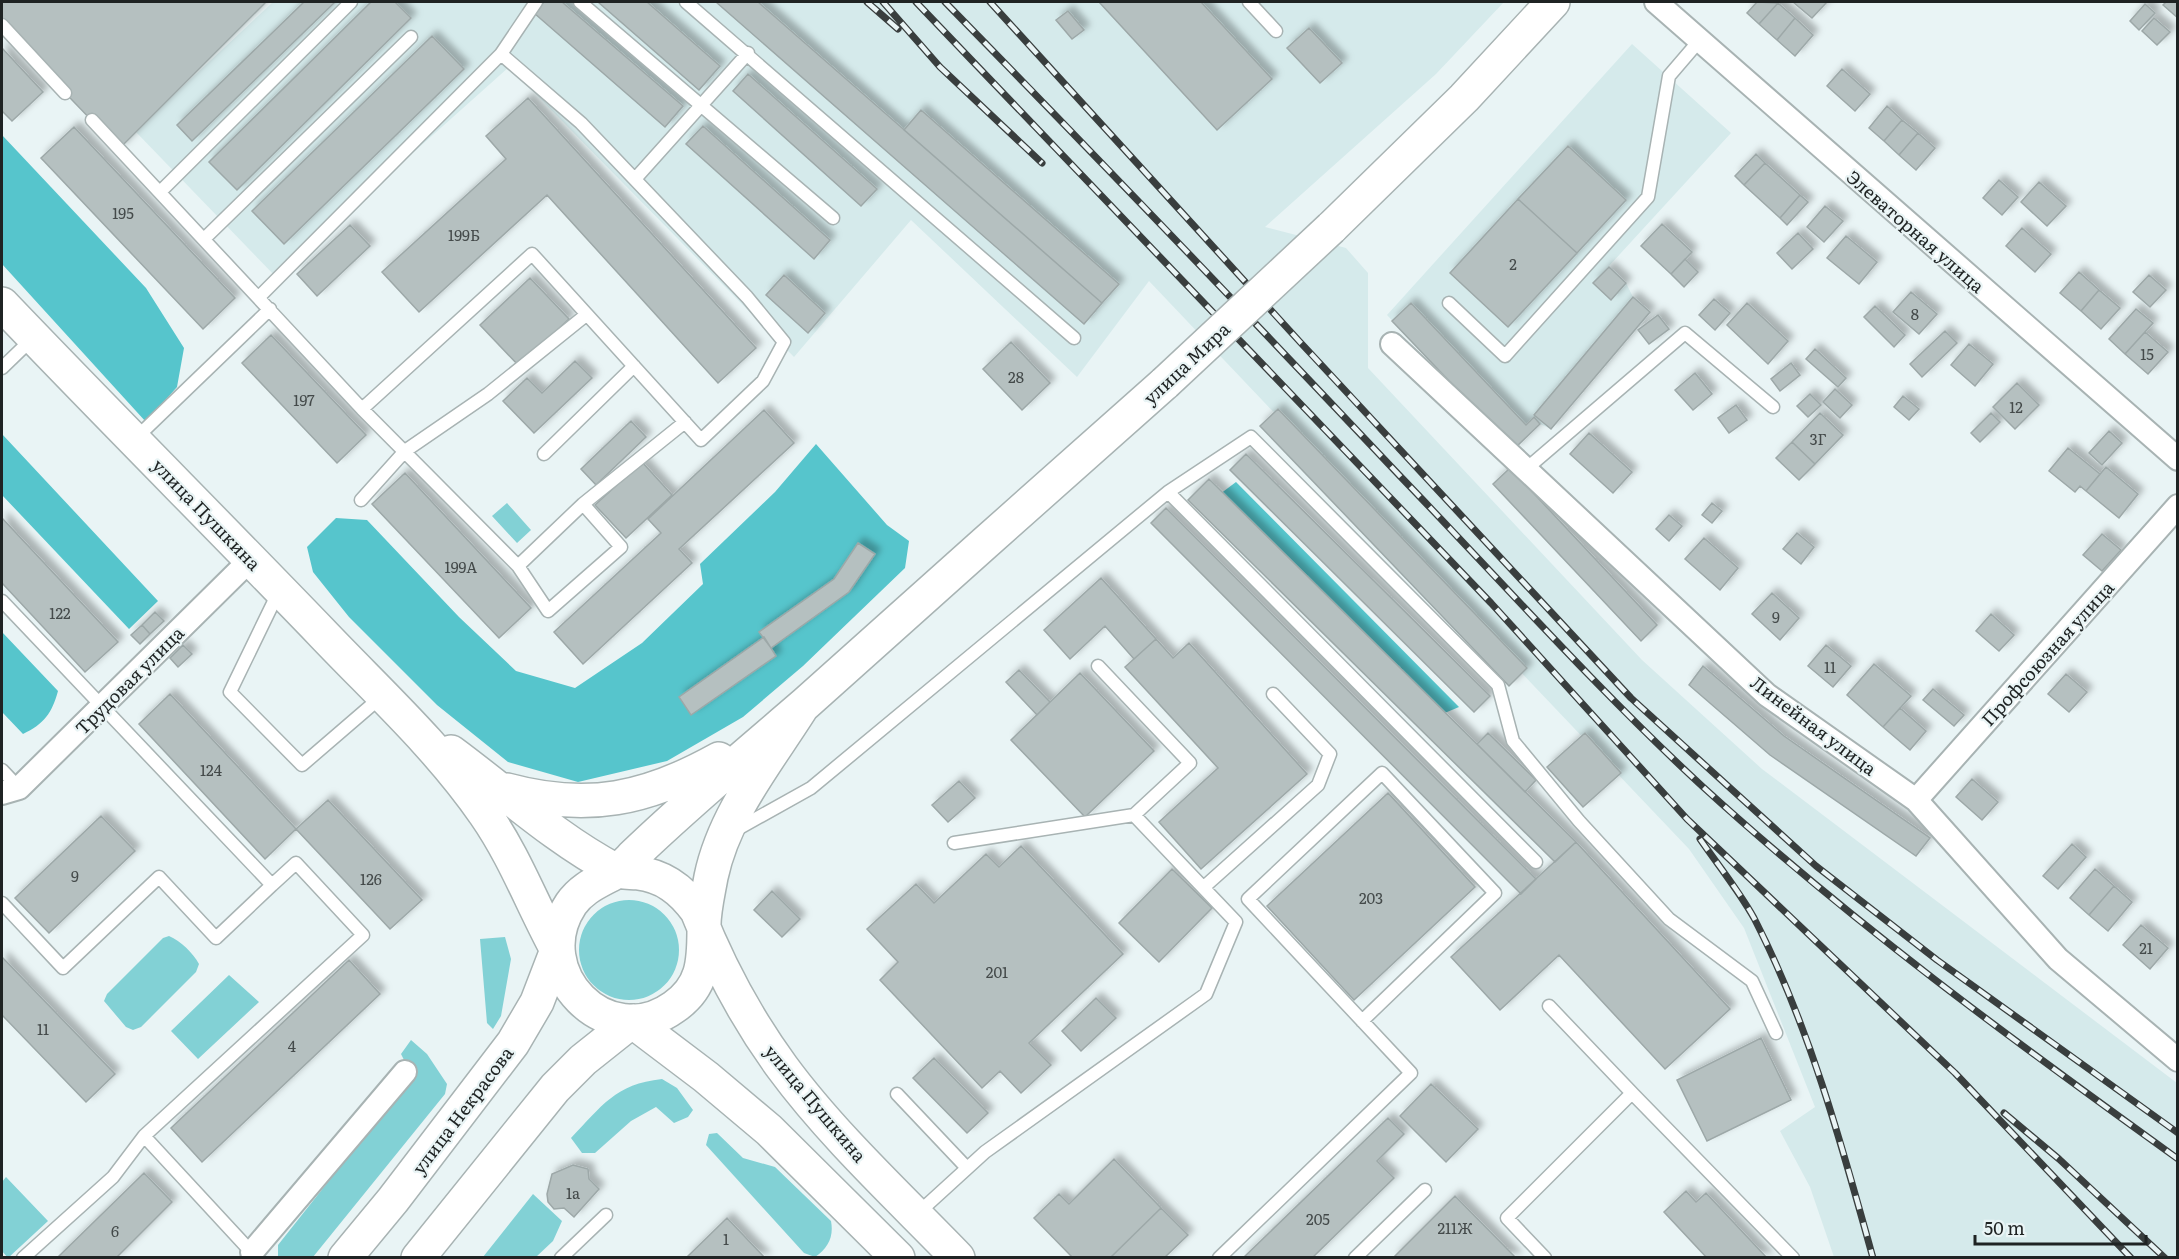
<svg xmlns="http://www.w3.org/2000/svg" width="2179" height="1259" font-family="Literata,serif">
<defs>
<filter id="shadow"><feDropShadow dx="5.5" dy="-5.5" stdDeviation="3" flood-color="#0004"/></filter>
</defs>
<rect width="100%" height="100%" fill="#e9f4f5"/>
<path fill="#d5eaeb" d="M273 2H1504L1436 74 1265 227 1346 248 1368 273V368L1642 660 1762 769 2177 1083V1257H1834L1810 1187 1780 1131 1815 1107 1744 928 1689 849 1149 281 1077 377 911 220 794 357 509 67 275 276 135 131Z
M1632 44 1731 133 1609 266 1626 283 1633 297 1650 312 1551 429 1540 424 1514 449 1387 315Z"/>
<path fill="#82d1d5" d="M507 503 531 530 517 543 492 516Z
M579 950a50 50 0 1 1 100 0a50 50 0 1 1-100 0Z
M169 936C181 941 193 953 199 964L196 972 141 1027 133 1030 126 1027 104 1001 107 994 163 938Z
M505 937 511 959 501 1016 493 1029 487 1023 480 939Z
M229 975 259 1002 198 1059 171 1031Z
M411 1040 427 1054 447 1084 445 1094 313 1257 278 1258V1245L412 1076 401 1054Z
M662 1079 677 1088 693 1110 688 1117 674 1123 656 1107 631 1121 595 1153H582L571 1138C602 1106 615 1084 662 1079Z
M717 1133 743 1158 775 1167 831 1221C834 1237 828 1248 815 1257L804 1253 706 1145 709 1134Z
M6 1177 48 1221 8 1258 2 1251V1182Z
M533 1194 562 1221 553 1241 536 1257H483Z"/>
<path fill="#56c5cc" d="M2 135 146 288 184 348 177 387 146 422 2 264Z
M2 434 158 601 129 629 2 495Z
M816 444 887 525 909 541 905 568 803 666 743 717 667 761 578 782 508 762 437 705 349 617 313 572 307 547 336 518 367 520 459 617 516 671 575 688 642 643 703 584 700 564 775 492Z
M1236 482 1459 707 1421 723 1204 506Z
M2 632 58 691C52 713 44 724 23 734L2 712Z"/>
<path fill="#b5c0c0" stroke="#9da8a8" stroke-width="1.5" filter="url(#shadow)" d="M2 2H266L119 149 2 27Z
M304 2H335L192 141 177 125Z
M371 2H395L411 18 237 190 209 162Z
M544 2H562L683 106 665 127 534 13Z
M598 2H647L720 66 699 90Z
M716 2H758L1102 303 1084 324Z
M1099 2H1201L1272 79 1217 130Z
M1757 2 1778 3 1759 24 1747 13Z
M1793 2H1827L1812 18Z
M2166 2H2178V18L2163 5Z
M1778 3 1795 18 1777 40 1759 24Z
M2145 4 2155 13 2139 30 2130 21Z
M1068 11 1084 30 1072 39 1056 20Z
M1795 18 1813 35 1795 56 1777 40Z
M2154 18 2170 32 2157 45 2142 31Z
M1309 28 1342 63 1320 83 1287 48Z
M432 36 464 69 284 244 252 211Z
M2 48 43 92 12 121 2 111Z
M1842 69 1870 94 1855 111 1827 86Z
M748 74 877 189 861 206 733 91Z
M528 98 756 348 718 383 547 195 419 312 382 272 506 159 486 136Z
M1887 106 1902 120 1884 141 1869 128Z
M921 110 1119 284 1102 303 904 130Z
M1902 120 1918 133 1899 155 1884 141Z
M703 126 830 240 814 259 686 144Z
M74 127 235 298 203 329 41 158Z
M1918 133 1935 148 1916 170 1899 155Z
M1568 146 1626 200 1577 253 1518 199Z
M1756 154 1765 163 1744 185 1735 176Z
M1765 163 1800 195 1780 218 1744 185Z
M1999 180 2018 197 2002 215 1983 198Z
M2039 182 2066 206 2047 226 2021 202Z
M1800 195 1808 202 1787 225 1780 218Z
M1518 199 1577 253 1508 327 1450 273Z
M1825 206 1843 221 1824 242 1807 227Z
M1662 224 1692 252 1671 274 1641 246Z
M350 225 370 246 317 296 297 274Z
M2022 228 2051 254 2035 272 2006 246Z
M1798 233 1813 249 1792 269 1777 253Z
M1846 236 1877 262 1859 284 1827 258Z
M1685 259 1698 272 1684 287 1671 274Z
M1609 267 1626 283 1611 300 1593 283Z
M2079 272 2099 290 2081 311 2060 293Z
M784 275 825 313 808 333 766 295Z
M2149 275 2166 290 2150 307 2133 292Z
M530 278 569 319 519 366 480 325Z
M2099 290 2120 308 2101 329 2081 311Z
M1911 292 1937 314 1919 334 1893 312Z
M1633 297 1650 312 1551 429 1534 415Z
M1714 299 1730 313 1715 330 1699 315Z
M1411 303 1526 425 1534 417 1540 424 1514 449 1392 321Z
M1747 303 1788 341 1768 364 1727 325Z
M1875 306 1905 335 1894 347 1864 317Z
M2136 309 2153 323 2125 354 2109 339Z
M1658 315 1669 329 1649 344 1638 330Z
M1945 331 1957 343 1922 377 1910 364Z
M2145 332 2168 352 2148 374 2125 354Z
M271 335 366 435 337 463 242 363Z
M1011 342 1050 383 1022 410 983 369Z
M1969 344 1993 364 1975 386 1951 365Z
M1815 349 1846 378 1838 387 1806 359Z
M575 361 592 378 534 433 503 401 527 378 542 393Z
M1791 363 1800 375 1780 391 1771 379Z
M1695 373 1712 394 1693 410 1675 390Z
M2017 383 2039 405 2015 429 1993 407Z
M1835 389 1852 405 1840 418 1823 402Z
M1810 394 1821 405 1808 417 1797 406Z
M1903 396 1919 409 1909 420 1894 407Z
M1736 405 1747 420 1729 433 1718 418Z
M1278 409 1527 668 1509 686 1260 426Z
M764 410 794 443 679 549 692 563 583 664 554 632 661 533 648 519Z
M1820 413 1843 435 1815 464 1792 442Z
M1991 413 2000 422 1980 442 1971 433Z
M631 421 646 437 596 485 581 469Z
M2109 431 2122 443 2102 465 2089 453Z
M1589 433 1632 472 1613 493 1570 454Z
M1792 442 1815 464 1799 480 1776 458Z
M2068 448 2100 474 2086 491 2080 486 2075 492 2049 471Z
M1246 454 1490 696 1474 712 1230 470Z
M642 462 672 495 626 538 595 505Z
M2106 467 2138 494 2119 518 2086 491Z
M1510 468 1657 625 1641 641 1493 484Z
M405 473 531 608 499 638 372 504Z
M1209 479 1576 842 1555 862 1188 500Z
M1712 503 1722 511 1712 523 1702 515Z
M1166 508 1536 879 1521 894 1151 523Z
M1669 515 1682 526 1669 541 1656 529Z
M2 518 118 642 85 672 2 583Z
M1797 533 1814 547 1801 564 1783 549Z
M2102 534 2121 550 2102 571 2083 555Z
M1704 538 1738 568 1720 590 1685 559Z
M858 543 875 554 849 592 771 648 759 632 834 579Z
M1101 578 1156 639 1134 659 1105 626 1070 659 1044 630Z
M1772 593 1799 618 1780 640 1752 614Z
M155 612 164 621 150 634 142 625Z
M1991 614 2014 635 1999 651 1976 631Z
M142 625 150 634 140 644 131 635Z
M764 637 776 656 691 715 679 697Z
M1156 639 1173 658 1189 643 1307 774 1201 869 1159 822 1218 768 1125 667Z
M183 645 192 654 178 667 170 658Z
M1826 645 1851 666 1833 687 1808 666Z
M1874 664 1911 696 1883 727 1847 695Z
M1703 666 1784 736 1930 838 1916 856 1770 755 1689 685Z
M1019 670 1050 702 1037 715 1006 682Z
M1080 673 1154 751 1085 817 1011 740Z
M2066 674 2087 692 2069 712 2048 694Z
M1933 689 1964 715 1954 726 1923 700Z
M170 694 296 829 265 859 139 724Z
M1900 708 1926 731 1910 750 1883 727Z
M1488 733 1536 780 1525 792 1477 744Z
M1585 733 1621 773 1583 807 1547 767Z
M1972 779 1998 802 1982 820 1956 797Z
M959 781 975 798 948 822 932 805Z
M1388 793 1475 887 1354 1000 1267 906Z
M328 800 422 900 390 929 296 829Z
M101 816 135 851 49 933 15 898Z
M1576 842 1730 1009 1665 1069 1559 955 1500 1010 1451 957Z
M2072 844 2086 857 2058 889 2043 876Z
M1021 846 1123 954 1029 1043 1051 1065 1021 1093 1000 1071 982 1088 880 980 898 962 867 929 916 884 934 903 986 854 999 867Z
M1172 869 1212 908 1159 962 1119 923Z
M2095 869 2114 886 2089 915 2070 898Z
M2114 886 2132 902 2108 931 2089 915Z
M772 891 800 919 782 937 754 910Z
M2141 925 2168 948 2150 969 2123 945Z
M2 957 115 1074 86 1102 2 1015Z
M349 960 380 994 202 1162 171 1128Z
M1096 998 1116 1018 1081 1051 1062 1031Z
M1761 1038 1791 1100 1707 1141 1677 1080Z
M934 1058 988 1113 967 1133 913 1078Z
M1431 1084 1478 1129 1446 1162 1400 1116Z
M1388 1118 1404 1134 1377 1161 1394 1178 1312 1258H1243Z
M1114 1159 1161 1208 1110 1258H1073L1034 1218 1059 1194 1069 1204Z
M573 1165 588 1169 589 1179 599 1189 574 1217 564 1208 554 1209 548 1202 547 1194 552 1174Z
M144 1173 172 1202 116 1258H57Z
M1686 1191 1696 1202 1706 1193 1767 1258H1707L1664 1212Z
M1455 1196 1516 1258H1393Z
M1161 1208 1188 1235 1164 1258H1110Z
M727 1218 765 1258H686Z"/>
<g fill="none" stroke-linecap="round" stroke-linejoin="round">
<defs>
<path id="service" d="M580 2 833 218
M686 2 1074 338
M1249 2 1276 31
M2 25 65 93
M501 54 536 2
M92 120 362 409 518 566 548 611 621 547 583 504
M635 179 748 53
M160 192 351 2
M204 239 411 37
M259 297 501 54 581 123 747 297 784 342 763 381 701 440 532 254 362 409
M1449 303 1505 356 1648 197 1669 76 1699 41
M2 368 33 338
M135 439 270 309
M544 454 634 366
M1525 470 1685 333 1773 407
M1168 492 1536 862
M361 500 405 451 488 394 586 315
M518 566 583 504 685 422
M279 591 230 692 302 765 381 697
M2 601 272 885 296 863 363 935 144 1136
M1098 666 1190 763 1134 815
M2 770 19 788
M734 831 811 788 1168 492 1251 437 1498 685 1513 741 1579 821 1669 919 1752 981 1776 1033
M1204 887 1318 785 1330 754 1273 694
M2 903 63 968 159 877 216 938 272 885
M1632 1093 1793 1258
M897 1094 967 1168
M917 1214 985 1152 1206 994 1236 922 1134 815 954 843
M23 1258 113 1177 144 1136 254 1255
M561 1258 606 1215
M1219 1258 1411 1073 1248 899 1382 773 1495 893 1362 1021
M1355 1258 1425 1190
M1545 1258 1507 1218 1632 1093 1549 1006"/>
<path id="minor" d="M1656 2 2178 459
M1392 344 1767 695 1916 800 2058 959 2178 1060
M2 793 19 788 251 559
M1916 800 2178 506
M252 1252 405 1072"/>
<path id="primary" d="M1331 228 1464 98 1553 2
M2 304C107 414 215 522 321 632 378 692 437 745 485 814 515 857 532 904 557 950
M802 707C768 761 724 814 711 877 708 894 703 914 704 930 704 962 703 987 674 1007 607 1055 526 972 571 904 582 888 598 882 614 873 622 868 628 861 634 855 689 802 747 754 805 704 865 651 925 597 985 543 1045 490 1105 437 1165 383
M451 752C504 791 556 839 615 870 622 873 630 872 638 873 664 876 682 890 697 911 719 967 747 1019 782 1067 832 1135 899 1197 958 1258
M507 790C588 812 647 799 719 759
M632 1021 706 1077 769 1130 898 1258
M345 1258 393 1200 513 1043 537 1002 557 950
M418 1258 555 1088 583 1060 632 1021"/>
</defs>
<use href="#service" stroke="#a8b3b3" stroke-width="15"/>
<use href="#minor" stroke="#a8b3b3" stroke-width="26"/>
<use href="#primary" stroke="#a8b3b3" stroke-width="36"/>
<use href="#service" stroke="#fff" stroke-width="12"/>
<use href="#minor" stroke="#fff" stroke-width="22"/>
<use href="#primary" stroke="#fff" stroke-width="33"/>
<defs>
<path id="rail" d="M867 2 898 29
M883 2 940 67 1042 163
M916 2 1491 603 1687 819 1955 1073 2131 1258
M945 2C1098 158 1249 316 1399 475 1499 579 1596 688 1702 786 1851 922 2014 1041 2178 1159
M990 2 1300 342 1631 698 1816 866 1937 960 2178 1133
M1700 839C1718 865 1739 891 1754 918 1809 1025 1841 1142 1873 1258
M2004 1113 2059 1159 2165 1258"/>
</defs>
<use href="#rail" stroke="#393e3e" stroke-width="7"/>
<use href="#rail" stroke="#e9f4f5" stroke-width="4.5" stroke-dasharray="14" stroke-linecap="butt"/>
<defs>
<path id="primary-bridge" d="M1165 383 1331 228"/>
</defs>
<use href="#primary-bridge" stroke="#a8b3b3" stroke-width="36" stroke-linecap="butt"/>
<use href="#primary-bridge" stroke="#fff" stroke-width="33"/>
</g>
<g text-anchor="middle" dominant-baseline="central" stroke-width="4.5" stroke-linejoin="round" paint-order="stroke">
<g font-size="15" fill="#444a4a">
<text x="123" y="212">195</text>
<text x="464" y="234">199Б</text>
<text x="1513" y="263">2</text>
<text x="1915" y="313">8</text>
<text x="2147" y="353">15</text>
<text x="1016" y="376">28</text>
<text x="304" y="399">197</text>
<text x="2016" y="406">12</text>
<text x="1818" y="438">3Г</text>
<text x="461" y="566">199А</text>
<text x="60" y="612">122</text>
<text x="1776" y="616">9</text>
<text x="1830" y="666">11</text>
<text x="211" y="769">124</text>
<text x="75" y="875">9</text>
<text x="371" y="878">126</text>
<text x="1371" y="897">203</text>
<text x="2146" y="947">21</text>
<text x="997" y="971">201</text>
<text x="43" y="1028">11</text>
<text x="292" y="1045">4</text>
<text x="573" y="1192">1а</text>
<text x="1318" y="1218">205</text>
<text x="1455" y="1227">211Ж</text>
<text x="115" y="1230">6</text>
<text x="726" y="1238">1</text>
</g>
<g font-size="18" fill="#1f2323" stroke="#e9f4f5">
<text transform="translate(1916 231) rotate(41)">Элеваторная улица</text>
<text transform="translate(1186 363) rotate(-43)">улица Мира</text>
<text transform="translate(207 514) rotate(46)">улица Пушкина</text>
<text transform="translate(2047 653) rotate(-48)">Профсоюзная улица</text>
<text transform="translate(129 680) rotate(-45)">Трудовая улица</text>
<text transform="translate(1814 725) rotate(37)">Линейная улица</text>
<text transform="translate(816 1103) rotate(50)">улица Пушкина</text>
<text transform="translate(462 1110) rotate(-53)">улица Некрасова</text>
</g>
</g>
<rect width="2179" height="1259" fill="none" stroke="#1f2323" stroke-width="6"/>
<path d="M1975 1235v9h171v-9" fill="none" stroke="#1f2323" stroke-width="3"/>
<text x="1984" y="1235" font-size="18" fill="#1f2323" stroke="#e9f4f5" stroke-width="4.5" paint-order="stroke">50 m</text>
</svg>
